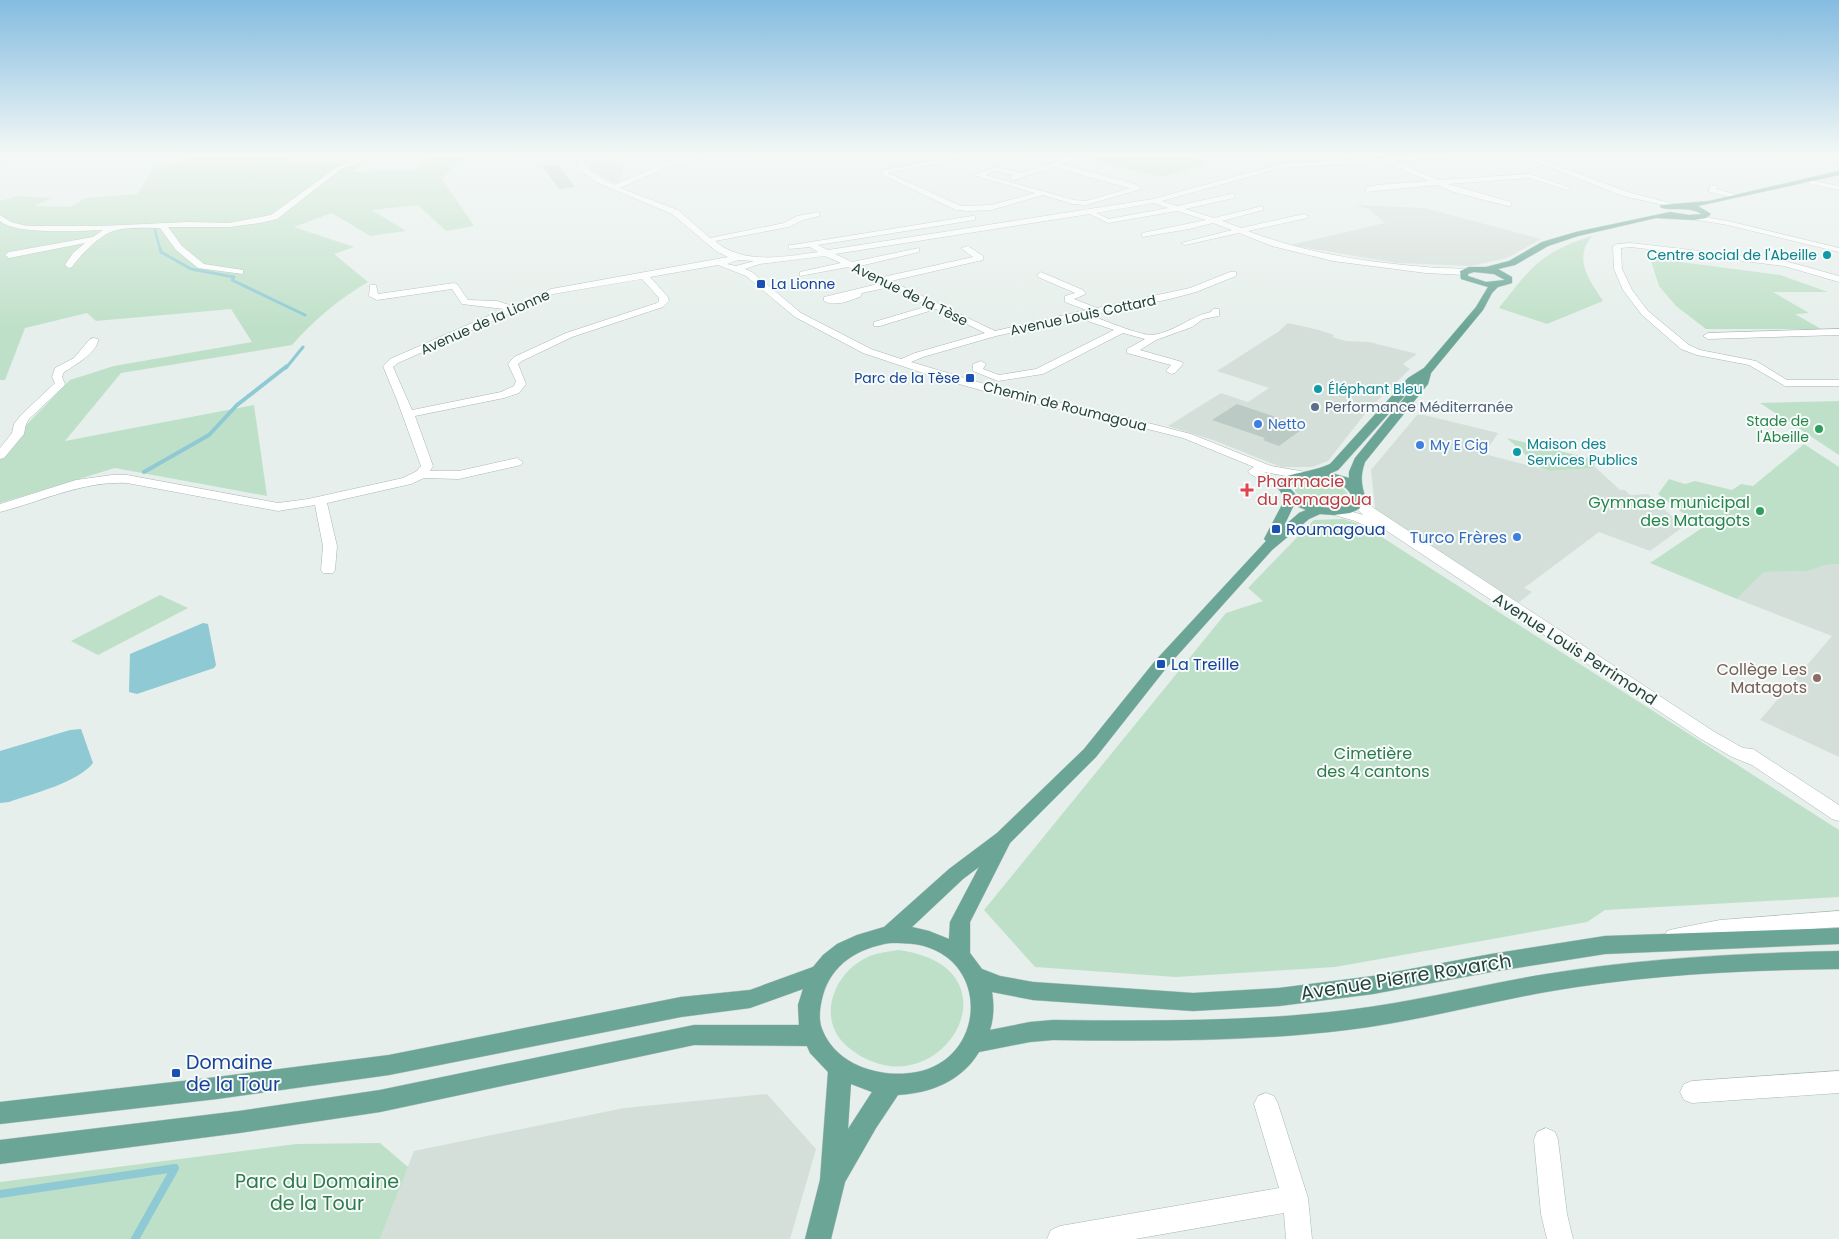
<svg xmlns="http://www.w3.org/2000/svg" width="1839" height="1239" font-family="Poppins,sans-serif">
<rect width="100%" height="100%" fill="#e6efeb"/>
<path fill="#d4dfda" d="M0 155H70L0 162Z
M615 155 624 165 620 182 614 183 587 167 584 163 586 156Z
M1354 205 1424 208 1541 239 1507 258 1471 266 1397 263 1290 245 1385 223 1369 209Z
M1288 323 1319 330 1334 335 1332 337 1346 341 1369 342 1417 354 1403 364 1410 369 1368 410 1328 461 1312 467H1281L1216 441 1168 426 1221 393 1248 402 1269 388 1217 371 1278 332Z
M1417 415H1424L1498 433 1484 454 1550 471 1592 468 1594 466 1620 490H1625L1630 495 1648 494 1683 527 1650 551 1599 532 1524 588 1532 592 1517 604 1376 517 1371 470Z
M1839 564V757L1760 720 1832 636 1737 599 1764 572 1808 571 1826 565Z
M767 1094 816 1149 790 1239H380L414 1151 624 1108Z"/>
<path fill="#bfe0c8" d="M189 155H291L285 164H363L352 172 416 170 428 155H472L454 166 442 179 474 226 446 231 418 205 372 210 406 231 370 236 332 213 294 227 354 247 334 254 368 282C339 299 314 320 292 345L121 373 65 441 254 405 267 496 115 468 0 503V452L70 380 114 366 252 342 231 309 96 321 87 313 25 328 5 380H0V201L18 196 52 198 34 206 70 207 86 198 137 194 156 166 184 163Z
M1074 155H1182L1207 163 1162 177Z
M1592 236C1573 259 1589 280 1603 301L1547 324 1499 308C1531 267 1541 252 1592 236Z
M1650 258 1780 275 1828 292H1773L1809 313 1795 314 1821 329H1706L1676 306 1659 286Z
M1839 401V455L1760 403Z
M1507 438 1596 460 1593 468 1550 471 1540 468Z
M1804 444 1839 467V564L1826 565 1808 571 1764 572 1737 599 1650 563 1702 528 1658 494 1669 479 1685 484 1695 481 1732 490 1741 484 1753 486Z
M1305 480C1320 479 1338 480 1347 493V500C1333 510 1306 505 1295 491L1296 485Z
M1343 519 1363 525 1839 830V897L1605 910 1587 922 1335 967 1176 977 1035 967 984 910 1226 613 1263 601 1248 588 1314 520Z
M160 595 188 608 98 655 71 641Z
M898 950C1029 967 937 1118 849 1048 817 1023 831 978 862 960 873 953 886 952 898 950Z
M380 1143 408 1167 380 1239H0V1182L296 1144Z"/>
<path fill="#8ec9d4" d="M203 623 208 624 216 665 214 668 137 694 129 692 130 654Z
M81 729 93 763C77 783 34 793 9 802L0 803V751L70 730Z"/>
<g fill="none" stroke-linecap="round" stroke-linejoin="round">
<path stroke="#8ec9d4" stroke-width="2.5" d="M155 230 160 249"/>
<path stroke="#8ec9d4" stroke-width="3" d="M160 248 161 252 191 269 234 277 232 280 305 315
M286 368 303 347"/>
<path stroke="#8ec9d4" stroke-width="4" d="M144 472 209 435 237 405 287 366"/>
<path stroke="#8ec9d4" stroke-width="8" d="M0 1194 175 1168 135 1239"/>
</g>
<path fill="#bbcac4" d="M558 165 568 178 575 187 559 189 542 166Z
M1237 404 1305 427 1279 446 1263 440 1265 438 1212 420Z"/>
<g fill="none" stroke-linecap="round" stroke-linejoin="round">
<defs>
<path id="minor" d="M369 155H378L341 169 277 219 260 223 229 227H168L182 246 204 264 243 270V274L198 268 176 250 160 228C146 228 130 227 117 230 103 232 80 255 72 267L69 268 65 265 73 253 85 243 9 258 5 255 9 252 93 237 103 230C80 231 16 235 0 221V215L11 222 27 226H101L188 222 229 223 271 215 337 167Z
M580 155H586L583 164 590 171 614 185C644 173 676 155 709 155L667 167 620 188 678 210 710 238 784 223 797 216 819 212V216L803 220 789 227 715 241C743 265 784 257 818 252L810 247 789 249V245H792L972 216H975V220L818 245 828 250 1153 199 1281 164 1426 155H1458L1455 157 1393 161 1439 180 1530 174 1571 188 1567 190 1530 178 1448 184 1511 202V206H1508L1453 192 1437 185 1366 192V188L1377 185 1429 181 1384 161 1281 168 1162 201 1177 206 1231 194H1234V198L1185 209 1214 218 1263 206V210L1222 221 1241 228 1304 214 1308 216 1307 218 1248 231C1305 253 1365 262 1426 267 1440 269 1454 267 1468 270L1469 272 1465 275 1426 273 1333 261 1272 246 1239 233 1185 245 1181 243 1232 230 1213 223 1189 229 1142 237V233L1206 220 1177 211 1108 223 1090 214 835 254 852 262 919 248V252L860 266 883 277 973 257 961 248 968 246 983 256V260L891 281 995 331 1086 310 1065 302V296L1075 293 1038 277 1037 275 1041 272 1083 290 1086 294 1074 299 1097 308 1190 288 1230 272H1236V276L1196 292 1170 299 1090 315C1103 320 1141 336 1153 335 1174 332 1191 316 1211 312L1213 309H1219V316L1203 319 1192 327 1156 340 1140 350 1182 362 1183 364 1175 373 1171 374 1166 371 1171 365 1127 353V349L1145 339 1123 333 1043 374 998 381 973 371V364L981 361 986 364 983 369 999 375 1036 369 1114 330 1079 318 996 336 923 357 911 362 1018 394 1113 414 1191 434 1271 466 1306 472 1308 475 1302 479 1264 472 1288 485 1290 488 1288 491 1284 492 1250 474 1248 471 1254 467 1183 438 1112 420 1012 399 938 378 863 353 795 317 746 276 718 265 650 277 668 297 669 301 663 307 572 337 522 361 518 364 526 384 519 393 504 398 415 416 433 466 430 471H459L517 458 523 462 521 465 459 479 424 478 411 484 327 503 337 546 335 570 333 573H323L321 570 323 546 315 505 278 511 127 483C82 481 43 501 0 512V504L76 480 112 475H127L278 503 308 499 403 478 417 471 421 466 397 400 383 366 390 359 504 309 462 304 452 289 377 300 369 296 370 285H376L378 294 454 283 457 284 468 300 497 301 512 306 551 289 728 257 716 251 672 214 596 182 585 174 577 164ZM1154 203 1168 208 1109 219 1096 213ZM825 256 841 263 800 272V276L848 267 882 283 824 297V301C836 307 848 301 860 297L862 293 890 287 928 306 874 322V326H880L936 309 985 333 915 353 901 359 871 349 801 313 752 272 745 269 760 264ZM738 260 754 261 736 266 727 264ZM642 279 659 298V301L657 303 566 333 514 357 508 364 516 381 514 386 501 392 412 410 393 367 398 363 553 294Z
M798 155H807L817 159 806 164 803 162 808 159Z
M962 155H974L888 173 961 206 991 205 1035 193 976 176V174L997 167 1022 173 1065 158 1059 155H1069L1075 158 1060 164 1135 184 1141 189 1086 205 1073 204 1043 195 991 210 970 211 956 210 881 174 884 170ZM1053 167 1129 188H1131L1086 201 1074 200 985 175 997 171 1014 175 1010 178 1013 180Z
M1518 155H1527L1628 192 1681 206 1677 208 1623 196Z
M1804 179 1839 186V190L1802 182V180Z
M1710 186H1716V189L1741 196 1737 198 1709 192Z
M1691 215 1728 221 1839 248V252L1728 225 1691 219Z
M1631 243 1785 261 1839 276V282L1784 266 1631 247 1621 248 1622 269 1632 290 1648 311 1689 345 1700 350 1756 361 1787 380H1839V386H1785L1749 365 1697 355 1681 349 1642 315 1623 290 1614 269 1613 246 1617 244Z
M1839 329V335L1708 339 1703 336 1708 333Z
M94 338 98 339C99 351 74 366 64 372L62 377 65 384 64 386 29 419 26 424 24 434 4 458 0 459V448L12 433 14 424 21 415 55 383 52 377 55 368 74 358 90 339Z
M1358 500 1363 501 1713 731 1743 748 1753 749 1839 805V821L1832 819 1752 765 1732 757 1701 739 1381 527 1375 530 1355 521 1331 514 1329 511 1336 507 1363 515 1352 504Z
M1839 911V927L1720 936 1674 945 1667 943 1664 937 1667 931 1674 929 1720 920Z
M1839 1071V1093L1692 1103 1684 1100 1680 1092 1684 1084 1692 1081Z
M1266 1093 1274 1096 1278 1104 1308 1198 1312 1239H1286L1284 1213 1135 1239H1047L1051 1230 1060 1226 1279 1188 1254 1104 1258 1096Z
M1546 1128 1555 1132 1558 1140 1567 1214 1573 1239H1547L1541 1214 1534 1140 1537 1132Z"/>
<path id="major" d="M1839 171V175L1698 206 1711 214 1706 218 1694 220 1656 218 1578 236 1548 246 1515 265 1498 269 1512 277V283L1498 287 1492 293 1483 310 1431 373 1428 384 1365 462C1360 476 1361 485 1366 499L1359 509 1350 513 1334 515 1320 514 1309 519 1272 550 1167 667 1096 757 1010 843 970 922V953L982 969 1000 976 1033 982 1193 993 1279 988 1373 976 1491 954 1605 936 1839 928V944L1605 954 1491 972 1373 994 1279 1006 1193 1011 1033 1000 992 992C994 1005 994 1017 990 1030L1030 1022 1053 1020C1151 1021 1249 1022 1347 1010 1414 1002 1479 985 1546 974 1643 958 1741 953 1839 951V969C1741 970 1643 975 1546 992 1479 1004 1414 1022 1347 1030 1249 1042 1151 1041 1053 1040L1030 1042 979 1052C961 1082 930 1093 898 1095L876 1128 845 1182 831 1239H805L820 1180 828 1072 810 1053 807 1046 694 1045 380 1112 239 1133 0 1164V1140L239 1111 380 1090 694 1025H799L798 1005 803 989 750 1008 681 1017 389 1075 217 1099 0 1124V1102L217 1077 389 1055 681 997 750 990 813 967 823 955 837 944 857 935 884 927 949 869 997 833 1084 749 1155 661 1266 541 1264 539 1285 499 1278 488 1284 477C1299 472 1315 471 1330 464L1408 378 1424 368 1476 307 1488 287 1461 279 1460 271 1469 267H1486L1509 261 1542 242 1576 232 1670 212 1689 215 1702 214C1687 205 1668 212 1660 207L1661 205 1709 201ZM1474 272 1494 274 1505 280 1486 282 1468 276V274ZM1419 380 1355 458 1349 472V478L1331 473 1338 470ZM1304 479C1322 477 1346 479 1353 499 1338 517 1302 505 1290 488L1293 482ZM1294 505 1306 510 1299 513 1284 526ZM979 867 950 922 949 939 929 931 912 927 963 879ZM890 943C901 943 913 943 924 946 991 965 984 1059 917 1072 882 1079 836 1066 822 1029 818 1019 820 1006 823 995 832 964 858 948 890 943ZM851 1084 872 1092 848 1129Z"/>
</defs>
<use href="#minor" stroke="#a8b8b2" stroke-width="1"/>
<use href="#major" stroke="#c2cac8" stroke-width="1"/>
<use href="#minor" fill="#fff" fill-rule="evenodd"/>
<use href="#major" fill="#6aa596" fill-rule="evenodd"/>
<path stroke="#5f7d75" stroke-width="2" stroke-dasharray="5 2.5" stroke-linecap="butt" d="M0 156 12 155"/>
</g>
<linearGradient id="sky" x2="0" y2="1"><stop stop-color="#84bce0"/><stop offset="0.47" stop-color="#f4f8f6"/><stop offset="1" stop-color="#f4f8f6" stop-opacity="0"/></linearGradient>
<rect width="1839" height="328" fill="url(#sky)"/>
<g fill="#0f9aa8" stroke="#f7fbf9" stroke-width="2">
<circle cx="1827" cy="255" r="5"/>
<circle cx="1318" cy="389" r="5"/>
<circle cx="1517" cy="452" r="5"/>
</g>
<g fill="#1a4fb4" stroke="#f7fbf9" stroke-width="2">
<rect x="756" y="279" width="10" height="10" rx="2.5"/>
<rect x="965" y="373" width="10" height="10" rx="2.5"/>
<rect x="1271" y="524" width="10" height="10" rx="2.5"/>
<rect x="1156" y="659" width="10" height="10" rx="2.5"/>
<rect x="171" y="1068" width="10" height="10" rx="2.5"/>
</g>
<circle fill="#5c6f8a" stroke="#f7fbf9" stroke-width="2" cx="1315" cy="407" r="5"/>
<g fill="#3f7fe0" stroke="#f7fbf9" stroke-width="2">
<circle cx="1258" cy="424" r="5"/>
<circle cx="1420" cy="445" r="5"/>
<circle cx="1517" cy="537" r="5"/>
</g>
<g fill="#2e9e5b" stroke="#f7fbf9" stroke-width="2">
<circle cx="1819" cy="429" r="5"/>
<circle cx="1760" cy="511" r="5"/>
</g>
<path fill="#e0444e" stroke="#f7fbf9" stroke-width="2" d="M1244.5 482.5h5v5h5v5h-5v5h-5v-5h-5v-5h5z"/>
<circle fill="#8d6e63" stroke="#f7fbf9" stroke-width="2" cx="1817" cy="678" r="5"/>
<g text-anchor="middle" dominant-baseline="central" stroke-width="4" stroke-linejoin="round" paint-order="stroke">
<g font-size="14" fill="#0d838f" stroke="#f7fbf9" text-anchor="start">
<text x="1817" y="255" text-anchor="end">Centre social de l'Abeille</text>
<text x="1328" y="389">Éléphant Bleu</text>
<text x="1527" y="444">Maison des<tspan x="1527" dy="16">Services Publics</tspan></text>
</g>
<g font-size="14" fill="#164399" stroke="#f7fbf9" text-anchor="start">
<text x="771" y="284">La Lionne</text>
<text x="960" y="378" text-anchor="end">Parc de la Tèse</text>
</g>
<g font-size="14" fill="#24423a" stroke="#f7fbf9">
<text transform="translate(910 294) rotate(26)">Avenue de la Tèse</text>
<text transform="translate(1083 315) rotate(-12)">Avenue Louis Cottard</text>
<text transform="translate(485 322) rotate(-24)">Avenue de la Lionne</text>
<text transform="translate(1065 406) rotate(14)">Chemin de Roumagoua</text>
</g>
<g font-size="14" fill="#4e5e75" stroke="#f7fbf9" text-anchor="start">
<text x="1325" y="407">Performance Méditerranée</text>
</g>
<g font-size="14" fill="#27864d" stroke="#f7fbf9" text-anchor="end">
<text x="1809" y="421">Stade de<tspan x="1809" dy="16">l'Abeille</tspan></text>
</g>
<g font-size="14" fill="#366cbe" stroke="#f7fbf9" text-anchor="start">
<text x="1268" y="424">Netto</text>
<text x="1430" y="445">My E Cig</text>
</g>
<g font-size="16" fill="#be3a42" stroke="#f7fbf9" text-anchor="start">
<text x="1257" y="481">Pharmacie<tspan x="1257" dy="18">du Romagoua</tspan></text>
</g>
<g font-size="16" fill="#27864d" stroke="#f7fbf9" text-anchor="end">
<text x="1750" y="502">Gymnase municipal<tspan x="1750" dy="18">des Matagots</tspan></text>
</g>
<g font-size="16" fill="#164399" stroke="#f7fbf9" text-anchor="start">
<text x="1286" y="529">Roumagoua</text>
<text x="1171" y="664">La Treille</text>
</g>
<g font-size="16" fill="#366cbe" stroke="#f7fbf9" text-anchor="end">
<text x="1507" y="537">Turco Frères</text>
</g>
<g font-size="16" fill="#24423a" stroke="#f7fbf9">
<text transform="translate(1575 649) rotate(33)">Avenue Louis Perrimond</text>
</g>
<g font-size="16" fill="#785e54" stroke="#f7fbf9" text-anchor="end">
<text x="1807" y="669">Collège Les<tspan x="1807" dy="18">Matagots</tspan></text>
</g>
<g font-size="16" fill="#2d7a4b" stroke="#f7fbf9">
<text x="1373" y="753">Cimetière<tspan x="1373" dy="18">des 4 cantons</tspan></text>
</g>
<g font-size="19" fill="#24423a" stroke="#f7fbf9">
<text transform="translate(1406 977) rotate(-9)">Avenue Pierre Rovarch</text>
</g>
<g font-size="19" fill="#164399" stroke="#f7fbf9" text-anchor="start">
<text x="186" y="1062">Domaine<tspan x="186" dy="22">de la Tour</tspan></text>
</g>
<g font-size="19" fill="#2d7a4b" stroke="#f7fbf9">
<text x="317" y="1181">Parc du Domaine<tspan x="317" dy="22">de la Tour</tspan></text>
</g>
</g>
</svg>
